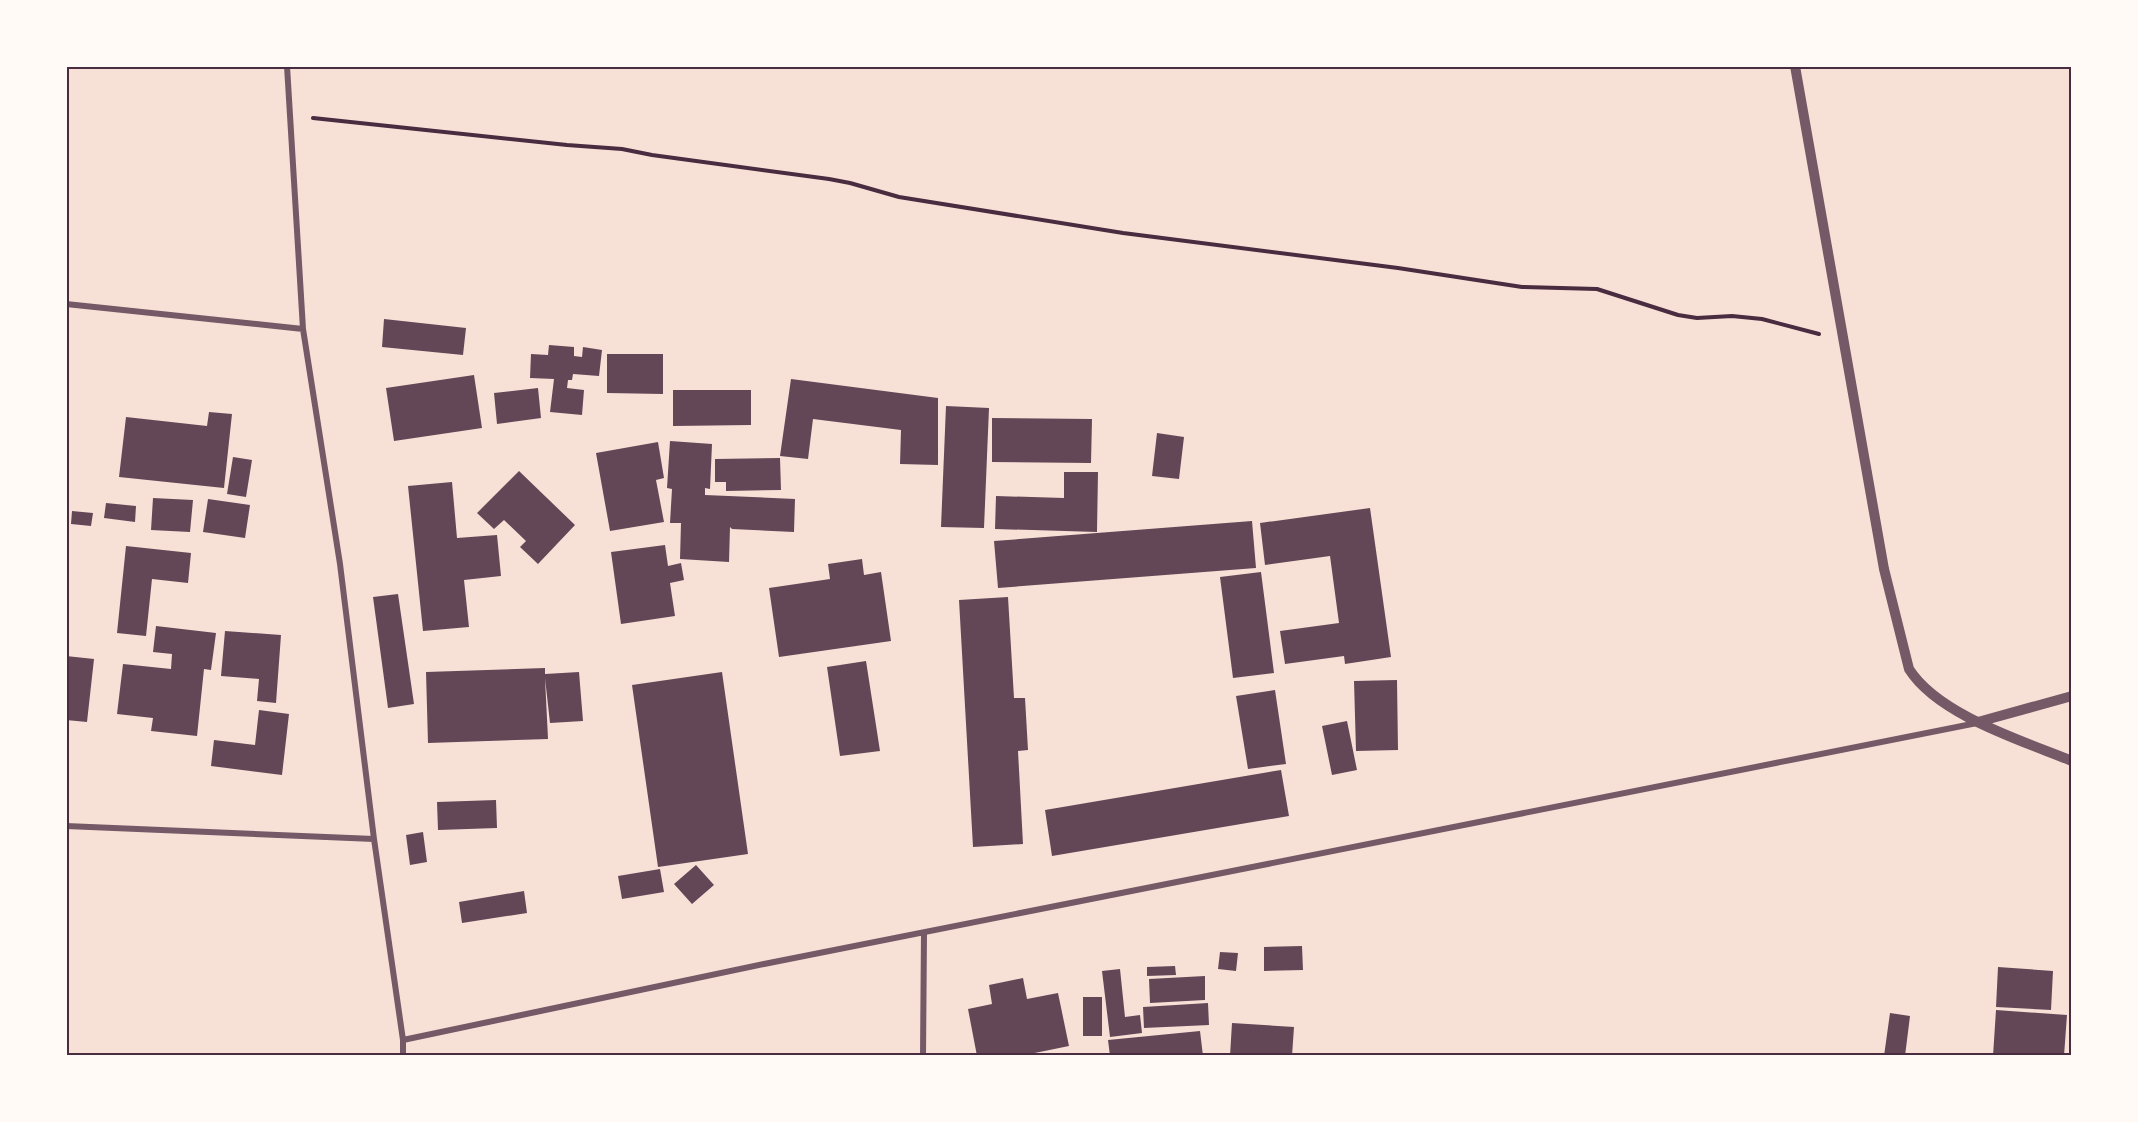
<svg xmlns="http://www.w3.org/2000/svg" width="2138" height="1122" font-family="Signika,sans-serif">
<rect width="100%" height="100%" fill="#f7e1d7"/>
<path fill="#644757" d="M384 319 466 328 463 355 382 347Z
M549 345 574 347V356L582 357 583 347 602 350 599 376 573 374 572 380H568L567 388 584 390 582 415 550 412 554 379 530 378 531 354 548 355Z
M607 354H663V394L607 393Z
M474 375 482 428 394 441 386 388Z
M791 379 938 398V465L900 464 901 430 813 419 808 459 780 456Z
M538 388 541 418 497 424 494 393Z
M673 390H751V425L673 426Z
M946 406 989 408 984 528 941 527Z
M209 412 232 414 224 488 119 477 126 417 207 426Z
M992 418 1092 419 1091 463 992 462Z
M1157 433 1184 437 1179 479 1152 476Z
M670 441 712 444 710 489 705 488V495L795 499 794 532 732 529 730 527 729 562 680 559 681 523H670L672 489 667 488Z
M658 442 664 478 656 480 664 522 610 531 596 453Z
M233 457 252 460 246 497 227 494Z
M780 458 781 490 726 491V482H715V459Z
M519 471 575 525 538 564 520 547 526 541 504 520 494 529 477 513Z
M1064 472H1098L1097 532 995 529 996 496 1064 498Z
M452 482 457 538 497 535 501 576 464 580 469 627 423 631 408 486Z
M153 498 193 500 190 532 151 530Z
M208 499 250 505 245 538 203 532Z
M106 503 136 506 135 522 104 518Z
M1370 508 1391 657 1345 664 1344 656 1285 664 1280 631 1339 623 1330 556 1265 565 1260 523Z
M72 511 93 513 91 526 71 524Z
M1252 521 1256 568 998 588 994 541Z
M665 545 668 566 681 563 684 580 670 583 675 616 621 624 611 552Z
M126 546 191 553 188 583 152 579 146 636 117 633Z
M862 559 864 575 881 572 891 641 779 657 769 588 830 579 828 564Z
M1261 572 1274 673 1233 678 1220 577Z
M398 594 414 704 388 708 373 597Z
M1008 597 1014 698H1025L1028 750 1018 751 1023 844 973 847 959 600Z
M156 626 216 633 211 670 204 669 197 736 151 731 153 718 117 714 123 664 171 669 172 654 153 652Z
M225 631 281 635 276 703 257 701 259 679 221 676Z
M66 656 94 659 87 722 66 720Z
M866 661 880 751 840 756 827 667Z
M545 668V674L579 672 583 721 550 723 545 678 548 739 428 743 426 672Z
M722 672 748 854 658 867 632 685Z
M1397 680 1398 750 1356 751 1354 681Z
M1275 690 1286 764 1248 769 1236 696Z
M259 710 289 714 282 775 211 766 214 740 255 745Z
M1347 721 1357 770 1332 775 1322 726Z
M1281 770 1289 816 1052 856 1045 810Z
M496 800 497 828 438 830 437 802Z
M423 832 427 862 410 865 406 835Z
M696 865 714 885 692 904 674 884Z
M660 869 664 892 622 899 618 876Z
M524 891 527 913 462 923 459 902Z
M1302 946 1303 970 1264 971V947Z
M1220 952 1238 953 1236 971 1218 969Z
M1175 966 1176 975 1147 976V967Z
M1998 967 2053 971 2051 1010 1996 1007Z
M1120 969 1125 1017 1140 1015 1142 1033 1110 1037 1102 971Z
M1205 976V1000L1150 1003 1149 979Z
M1023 978 1027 999 1058 993 1069 1046 1020 1056H977L968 1009 992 1004 989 985Z
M1083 997H1102V1036H1083Z
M1208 1003 1209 1025 1144 1028 1143 1007Z
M1996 1010 2067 1015 2064 1056H1993Z
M1890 1013 1910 1016 1905 1056H1884Z
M1232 1023 1294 1027 1292 1056H1230Z
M1200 1031 1203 1056H1110L1108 1040Z"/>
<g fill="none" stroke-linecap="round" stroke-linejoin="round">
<path stroke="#4a2c40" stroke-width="4" d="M313 118 567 145 622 149 652 155 829 179 850 183 899 197 1123 233 1398 268 1522 287 1597 289 1678 315 1697 318 1732 316 1762 319 1819 334"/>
<path stroke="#755966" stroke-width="6" d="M287 66 303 329 340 564 374 839 403 1040V1056
M66 304 303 329
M66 826 374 839
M403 1040 764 964 1977 723
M923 1056 924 933"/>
<path stroke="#755966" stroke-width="10" d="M1795 66 1884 569 1909 669C1938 715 2023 741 2072 761
M1978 722 2072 696"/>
</g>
<rect width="2138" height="1122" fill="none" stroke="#fffaf5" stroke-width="135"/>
<rect x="68" y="68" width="2002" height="986" fill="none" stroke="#4a2c40" stroke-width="2"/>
</svg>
